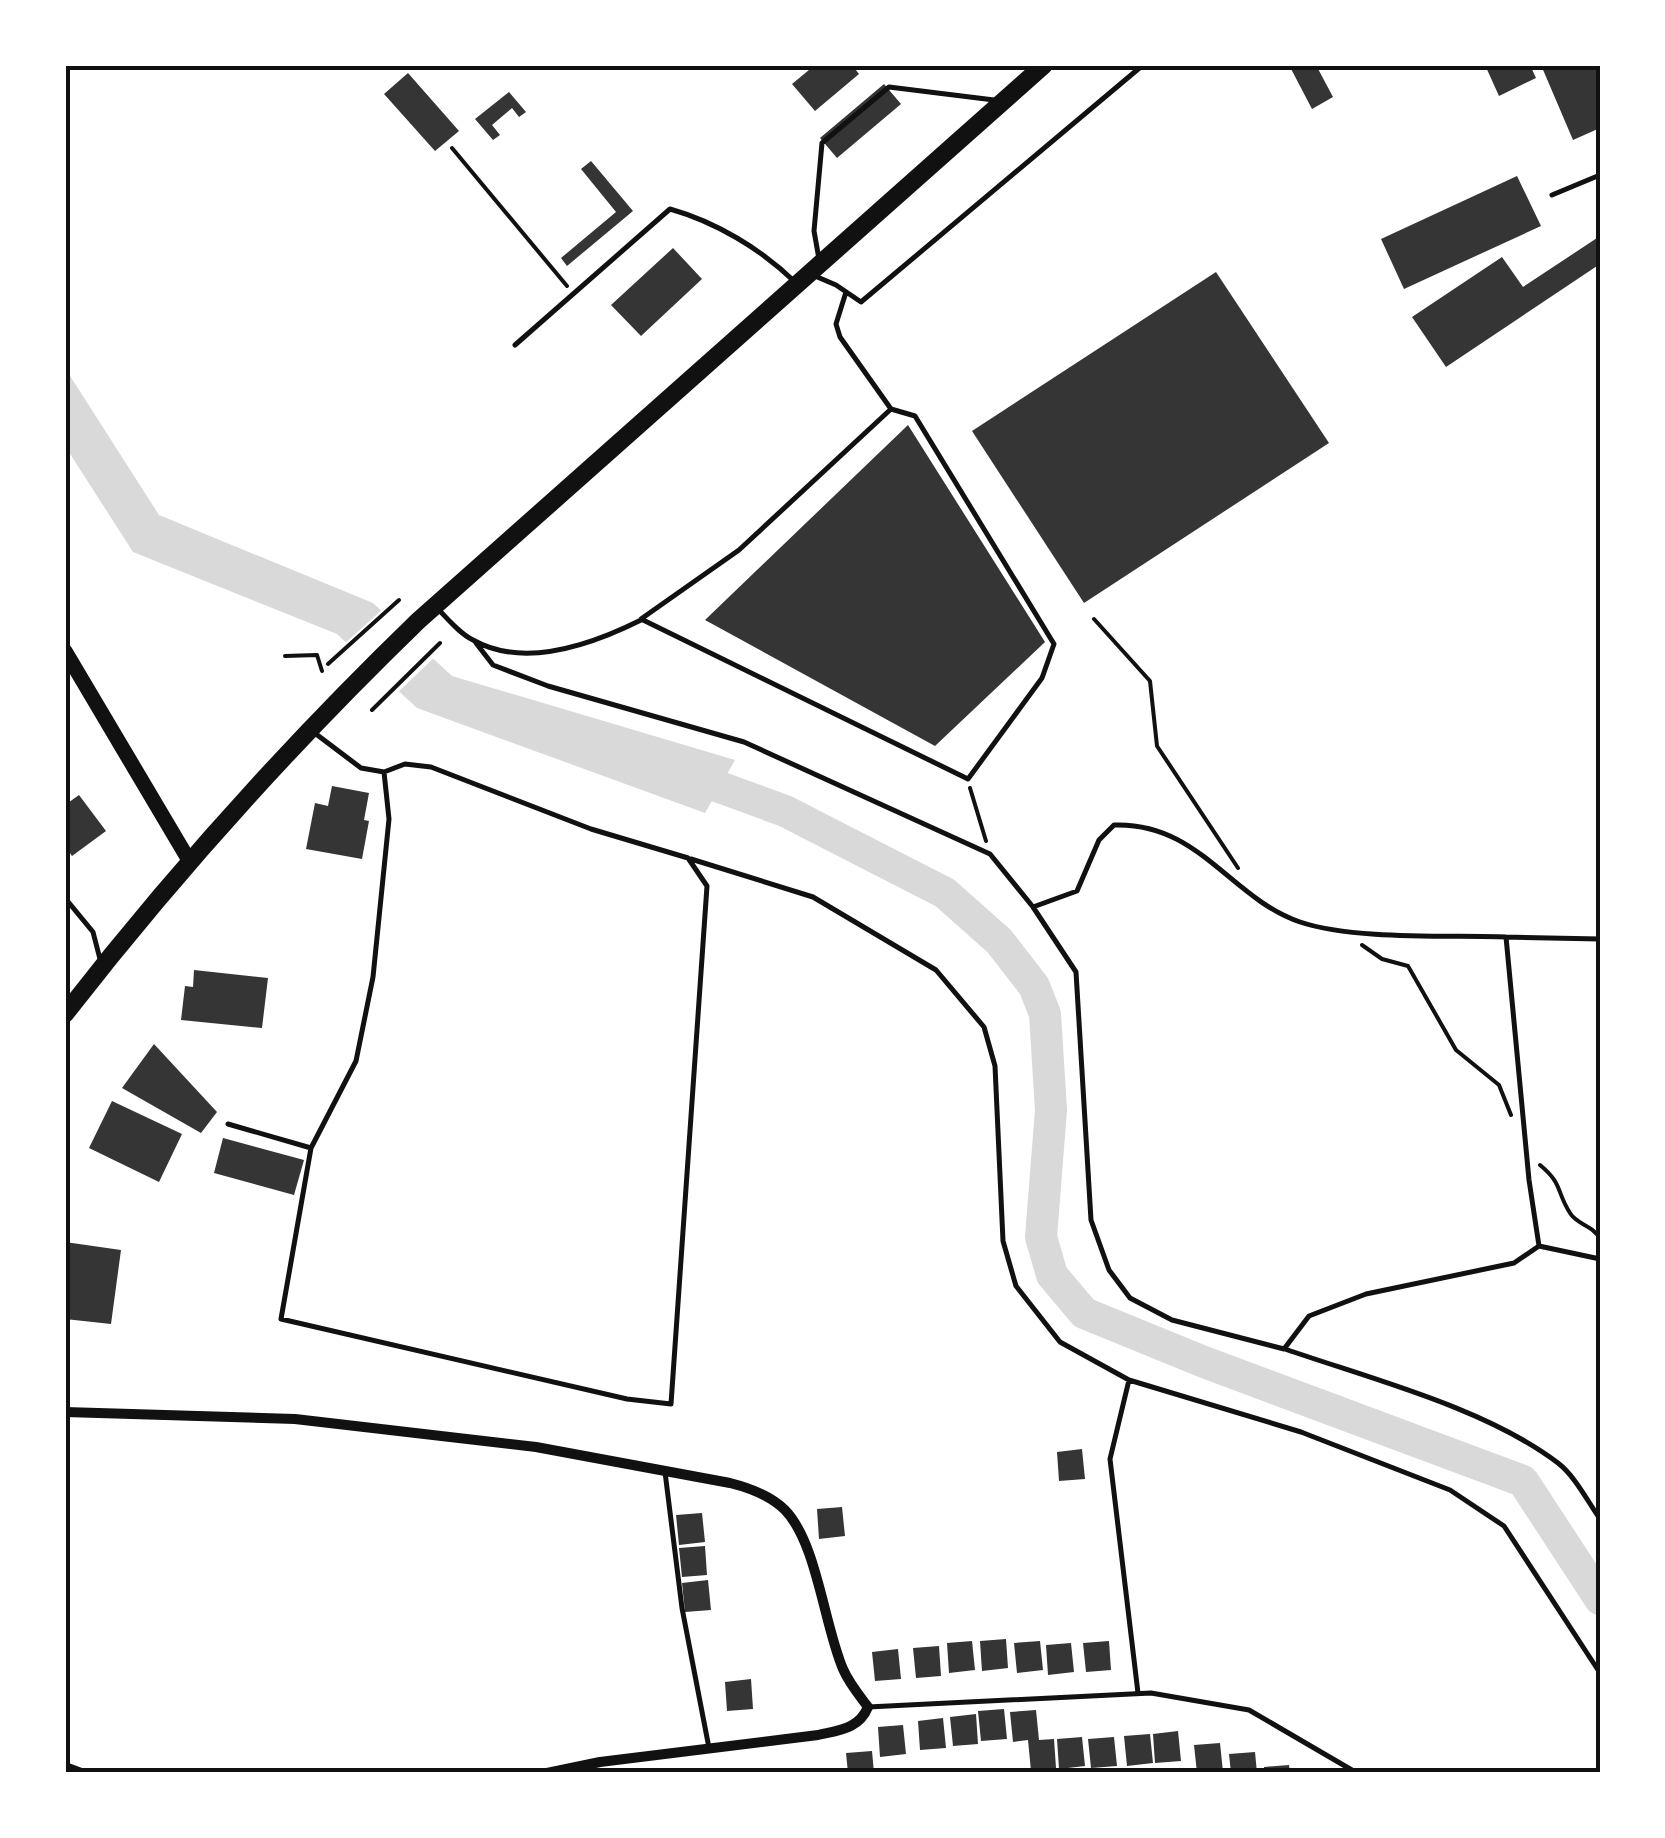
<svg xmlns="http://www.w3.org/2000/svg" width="1665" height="1838" font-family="Inter,sans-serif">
<rect width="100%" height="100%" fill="#fff"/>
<path fill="#d9d9d9" d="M65 368 159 515 373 603 452 676 735 760 705 813 417 708 337 634 133 552 65 446Z"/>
<path fill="#fff" d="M385 607 437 655 395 695 342 646Z"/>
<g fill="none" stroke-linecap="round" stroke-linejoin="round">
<path stroke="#d9d9d9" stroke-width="32" d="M681 773 785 811 945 893 999 941 1034 986 1045 1014 1051 1110 1041 1237 1052 1275 1084 1313 1204 1362 1523 1481 1600 1599"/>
</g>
<path fill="#353535" d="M815 65H852L859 74 815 111 792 84Z
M1289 65H1316L1333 97 1312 109Z
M1485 65H1530L1536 78 1499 96Z
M1541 65H1600V128L1573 140Z
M408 73 459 131 435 151 384 94Z
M884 84 901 104 837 158 820 138Z
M509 92 526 112 519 117 512 108 492 125 500 135 493 140 475 119Z
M591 161 633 211 567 266 561 258 616 212 581 169Z
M1517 176 1541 226 1404 289 1381 239Z
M1600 236V264L1446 367 1412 317 1502 257 1523 287Z
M673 248 702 279 641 336 611 305Z
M1216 272 1329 443 1084 603 972 431Z
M908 425 1045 642 935 746 705 620Z
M332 786 369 793 364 820 369 821 362 859 306 849 315 803 328 806Z
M79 795 106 831 72 856 65 846V805Z
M194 970 268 978 262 1028 181 1020 185 986 193 987Z
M154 1044 217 1112 201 1133 122 1088Z
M112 1101 182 1134 159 1182 89 1148Z
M223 1138 304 1160 294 1195 214 1173Z
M65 1242 121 1250 111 1324 65 1319Z
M1082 1449 1085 1479 1059 1481 1057 1452Z
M842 1507 845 1536 819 1539 817 1509Z
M702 1513 705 1542 679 1545 676 1515Z
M705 1546 707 1575 682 1577 679 1548Z
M708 1580 711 1610 685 1612 682 1583Z
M1006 1639 1008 1668 982 1671 980 1641Z
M972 1641 975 1670 949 1673 947 1643Z
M1040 1641 1043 1670 1017 1673 1014 1643Z
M1109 1641 1111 1670 1086 1672 1083 1643Z
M1071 1643 1074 1672 1048 1675 1046 1645Z
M939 1646 941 1676 916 1678 913 1648Z
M898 1649 901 1679 875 1681 872 1652Z
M751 1679 753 1709 727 1711 725 1682Z
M1004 1709 1007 1739 981 1741 978 1711Z
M1036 1710 1039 1740 1054 1739 1056 1768 1031 1771 1028 1740 1013 1742 1010 1712Z
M976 1714 978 1744 953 1746 950 1717Z
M943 1718 946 1748 920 1750 918 1721Z
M903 1725 906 1754 880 1757 878 1727Z
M1178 1731 1181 1761 1155 1763 1153 1734Z
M1150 1734 1153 1763 1127 1766 1124 1736Z
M1082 1737 1085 1766 1059 1769 1057 1739Z
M1114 1737 1117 1766 1091 1768 1088 1739Z
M1220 1743 1223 1772 1197 1773 1194 1745Z
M872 1751 874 1773H848L846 1753Z
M1255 1752 1257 1773H1231L1229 1754Z
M1289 1765 1290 1773H1264V1767Z"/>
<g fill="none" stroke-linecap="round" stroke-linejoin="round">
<path stroke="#111" stroke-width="4" d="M452 148 567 286
M1094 619 1150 681 1157 746 1238 868
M285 656 317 655 322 671
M328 664 399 600
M372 710 440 643
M970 788 986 841
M1362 945 1382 959 1408 966 1456 1050 1499 1085 1511 1115
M1540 1165C1563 1184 1556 1191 1570 1213 1577 1225 1593 1225 1600 1239"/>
<path stroke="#111" stroke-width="5" d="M1552 195 1600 175
M819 259 814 231 822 143 889 87 994 100
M815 276 836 285 861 302 1143 65
M846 292 836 324 840 337 891 409 915 416 1054 644 1042 678 968 779 641 619 739 550 891 409
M515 345 670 209C716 222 761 249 795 282
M437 608C448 619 459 633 473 640 524 669 593 644 641 620
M476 643 493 665 548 686 744 742 990 854 1033 907 1076 972 1091 1220 1109 1270 1130 1298 1172 1320 1284 1349 1309 1316 1366 1294 1514 1263 1539 1246
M312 731 361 768 384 772 405 764 431 767 591 829 688 858 707 886 671 1404 627 1399 281 1319 311 1148 356 1061 373 977 389 819 384 772
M691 859 813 897 936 970 984 1027 995 1066 1003 1241 1016 1286 1060 1342 1129 1380 1301 1432 1450 1490 1504 1526 1600 1673
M65 898 93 932 101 963
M1033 907 1077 891 1099 840 1114 825C1199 822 1230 898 1300 922 1354 940 1448 935 1506 937
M1600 939 1506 937 1529 1180 1539 1246 1600 1259
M228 1124 311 1148
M1285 1349C1371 1379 1486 1408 1558 1463 1575 1476 1588 1502 1600 1519
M1129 1380 1110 1459 1138 1693
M665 1472 682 1608 709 1748
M868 1707 1151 1693 1249 1710 1357 1773"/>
<path stroke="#111" stroke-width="10" d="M65 1412 295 1419 536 1447 730 1483C750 1488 770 1495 785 1510 817 1543 824 1625 843 1669 849 1683 859 1695 868 1707 859 1729 839 1730 818 1735L600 1762 547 1773
M65 1767 81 1773"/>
<path stroke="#111" stroke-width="15" d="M65 651 190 862"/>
<path stroke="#111" stroke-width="18" d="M65 1014C173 875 292 743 418 621L1044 65"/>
</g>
<rect width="1665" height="1838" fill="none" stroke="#ffffff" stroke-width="135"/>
<rect x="68" y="68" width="1530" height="1702" fill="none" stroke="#111" stroke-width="4"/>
</svg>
